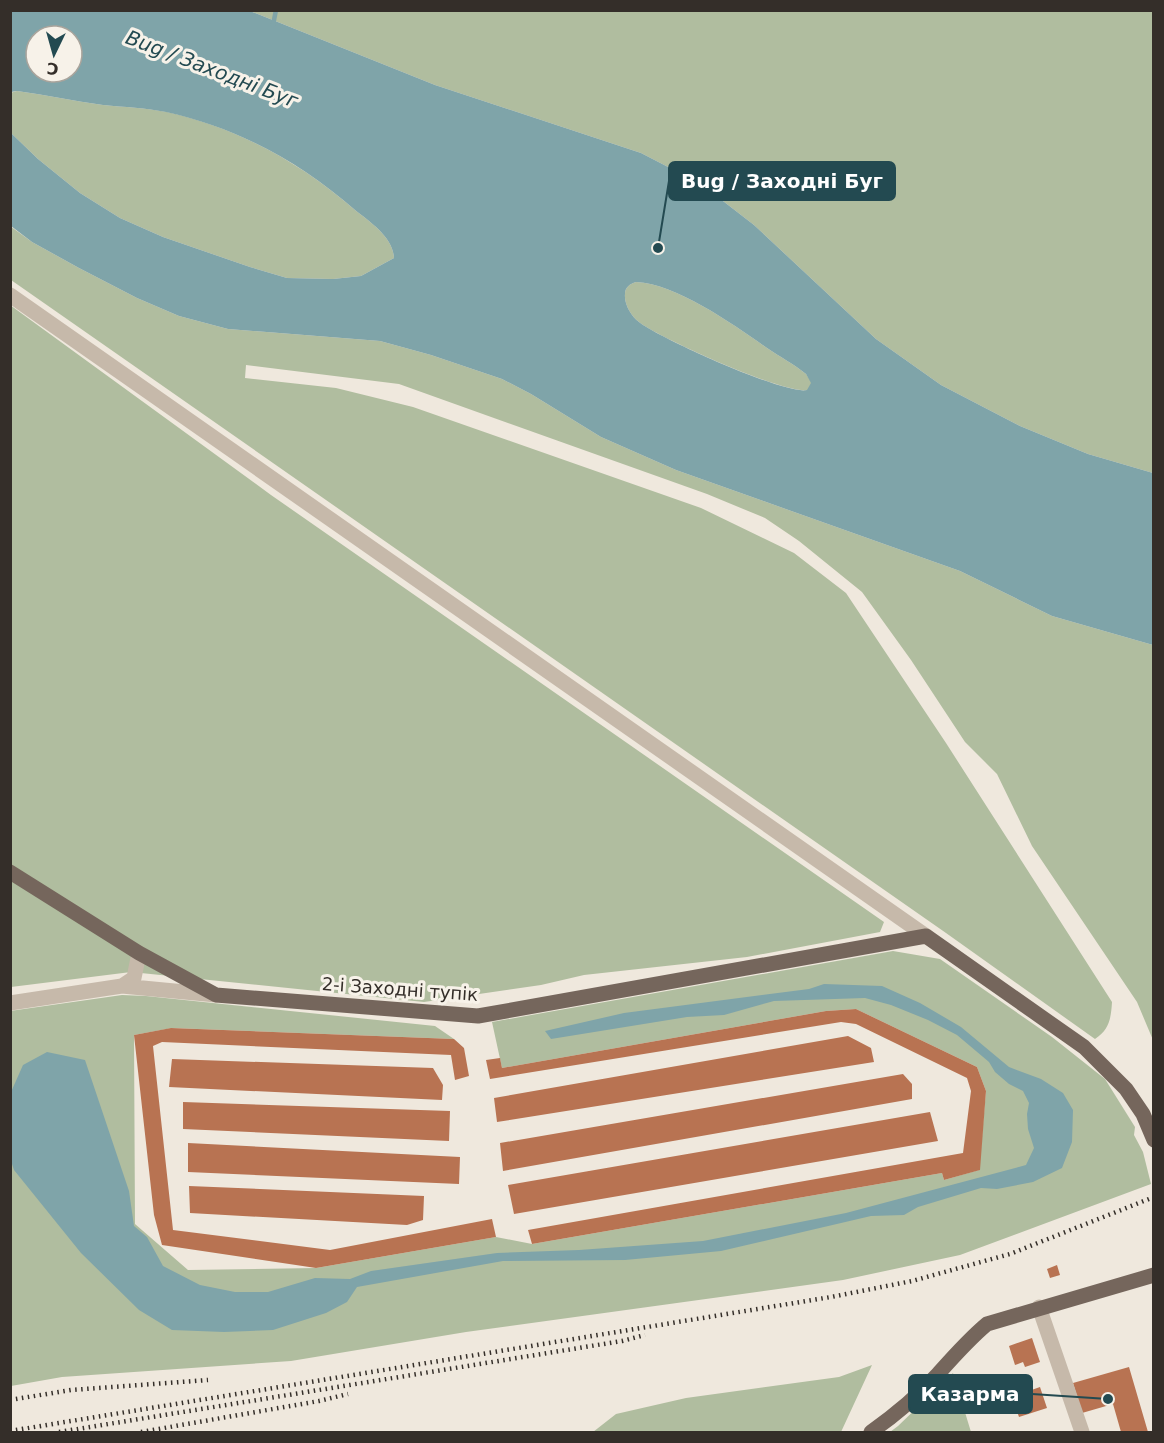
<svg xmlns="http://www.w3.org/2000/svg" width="1164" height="1443" font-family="'DejaVu Sans',sans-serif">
<rect width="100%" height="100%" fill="#efe8dd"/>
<path fill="#b0bd9f" d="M250 11H1153V473L1088 454 1020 426 941 385 876 339 754 225 701 184 641 153 435 85Z
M17 91C46 95 74 101 103 105 124 107 146 108 167 112 238 128 300 162 355 210 370 222 393 237 394 258L361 276 333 279 287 278 250 267 163 237 120 218 80 193 38 159 11 133 10 93Z
M10 226 32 242 79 268 137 298 179 316 228 329 380 341 431 355 502 379 531 394 601 437 676 470 960 571 1052 616 1153 645V1040L1137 1002 1032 846 997 774 965 742 911 660 862 592 799 541 765 518 707 494 399 384 246 365 245 378 336 388 413 407 701 508 794 553 846 593 946 743 1112 1002C1111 1019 1109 1030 1095 1039L946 933 11 280Z
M636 282C677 284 734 325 767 348 780 357 794 364 806 374L812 383 808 390C788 396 657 337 639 322 631 316 624 304 625 294 625 287 630 284 636 282Z
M10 305 271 495 884 922 880 932 747 957 584 975 541 985 424 1002 131 972 11 987Z
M893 951 940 959 1052 1037 1105 1079 1135 1127 1134 1135 1143 1152 1151 1184 960 1255 843 1280 466 1332 291 1361 62 1377 11 1386 10 1011 122 995 146 996 435 1026 454 1039 172 1028 134 1035 135 1224 188 1270 316 1268 496 1237 532 1244 942 1173 944 1180 979 1170 986 1091 977 1067 856 1009 826 1011 502 1068 492 1022Z
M872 1365 841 1432H593L616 1414 686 1398 839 1377Z
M953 1373 971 1432H890L898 1426Z"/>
<path fill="#7fa4a9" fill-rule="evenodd" d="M11 10 250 11 435 85 641 153 701 184 754 225 876 339 941 385 1020 426 1088 454 1153 473V645L1052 616 960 571 676 470 601 437 531 394 502 379 431 355 380 341 228 329 179 316 137 298 79 268 32 242 11 226V133L38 159 80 193 120 218 163 237 250 267 287 278 333 279 361 276 394 258C393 237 370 222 355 210 300 162 238 128 166 112 146 108 124 107 103 105 74 101 46 95 17 91L11 92ZM36 36H72V72H36ZM636 282C677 284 734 325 767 348 780 357 794 364 806 374L811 383 807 390C787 396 657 337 639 322 631 316 624 304 625 294 625 287 630 284 636 282Z
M824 984 882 986 920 1003 961 1027 1009 1067 1041 1079 1063 1093 1073 1110 1072 1142 1062 1168 1033 1182 997 1189 981 1188 918 1207 904 1215 871 1216 721 1251 625 1260 503 1261 357 1287 347 1302 326 1313 273 1330 224 1332 172 1330 139 1310 81 1253 14 1170 10 1158 11 1092 23 1065 47 1052 85 1060 129 1191 134 1226 147 1237 163 1266 200 1285 235 1292H268L315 1278 350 1279 371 1271 497 1253 579 1250 703 1241 846 1213 1026 1165 1034 1148 1028 1129 1027 1114 1029 1103 1023 1091 1009 1084 995 1072 989 1062 957 1035 928 1020 891 1005 865 998 774 1001 724 1015 687 1017 551 1039 545 1031 624 1013 809 989Z"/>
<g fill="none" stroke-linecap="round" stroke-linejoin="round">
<path stroke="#7fa4a9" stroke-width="4.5" d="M273 25 276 10"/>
</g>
<path fill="#b87352" d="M856 1009 977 1067 986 1091 980 1170 944 1180 942 1173 532 1244 528 1230 963 1153 971 1091 967 1078 856 1024 841 1022 490 1079 486 1060 500 1058 502 1068 826 1011Z
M171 1028 454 1039 464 1048 469 1076 455 1080 451 1055 162 1042 153 1046 173 1230 330 1250 492 1219 496 1237 316 1268 162 1245 154 1215 134 1035Z
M848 1036 871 1048 874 1062 497 1122 494 1098Z
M172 1059 433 1068 443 1085 442 1100 169 1087Z
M903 1074 912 1084V1099L503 1171 500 1143Z
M183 1102 450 1111 449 1141 183 1129Z
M930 1112 938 1141 514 1214 508 1185Z
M188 1143 460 1157 459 1184 188 1172Z
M189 1186 424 1196 423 1220 407 1225 190 1213Z
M1057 1265 1060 1275 1050 1278 1047 1269Z
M1032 1338 1040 1362 1025 1367 1023 1362 1015 1365 1009 1346Z
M1129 1367 1148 1432H1121L1113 1404 1082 1413 1073 1383Z
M1040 1387 1047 1408 1019 1417 1012 1397Z"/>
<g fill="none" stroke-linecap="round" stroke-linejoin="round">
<path stroke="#c6b9aa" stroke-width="15" d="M10 295 926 936
M122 986 134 978 139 953
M10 1003 122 986 216 995
M1039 1307 1082 1432"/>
<path stroke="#75665c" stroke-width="15" d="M10 872 139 953 216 995 478 1016 926 936 1084 1047 1126 1089 1143 1114 1154 1140
M871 1432C895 1415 918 1396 938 1374 954 1356 969 1339 987 1324L1154 1275"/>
<path stroke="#342e29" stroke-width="4.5" stroke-dasharray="1.5 4.5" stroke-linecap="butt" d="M10 1400 71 1390 208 1380
M10 1431 831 1297 912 1281 1010 1254 1154 1197
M59 1432 622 1341 645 1335
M141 1432 319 1401 348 1394"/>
</g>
<g text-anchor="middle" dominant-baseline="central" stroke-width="6" stroke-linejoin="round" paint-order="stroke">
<g font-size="18" fill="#342e29" stroke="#f7f2e9">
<text transform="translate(400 989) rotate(4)">2-і Заходні тупік</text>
</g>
<g font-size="20" font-style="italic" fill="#234a51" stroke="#f7f2e9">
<text transform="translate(212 69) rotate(21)">Bug / Заходні Буг</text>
</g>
</g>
<path fill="none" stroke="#234a51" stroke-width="2" d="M658 248L669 181M1108 1399L1032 1394"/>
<g fill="#234a51" stroke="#f7f2e9" stroke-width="2">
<circle cx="658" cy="248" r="6"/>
<circle cx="1108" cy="1399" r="6"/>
</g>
<g fill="#234a51" stroke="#234a51" stroke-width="2">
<rect x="669" y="162" width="226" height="38" rx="6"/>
<rect x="909" y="1375" width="123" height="38" rx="6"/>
</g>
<g font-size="20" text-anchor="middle" font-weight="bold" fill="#fff">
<text x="782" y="188">Bug / Заходні Буг</text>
<text x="970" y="1401">Казарма</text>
</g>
<rect width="1164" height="1443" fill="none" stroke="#342e29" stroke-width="24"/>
<g transform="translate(54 54) rotate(185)"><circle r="28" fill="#f7f2e9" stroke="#a9a49c" stroke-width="1.5"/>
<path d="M0-4.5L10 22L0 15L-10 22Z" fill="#234a51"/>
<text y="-9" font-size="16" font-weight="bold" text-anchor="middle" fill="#342e29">С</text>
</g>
</svg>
